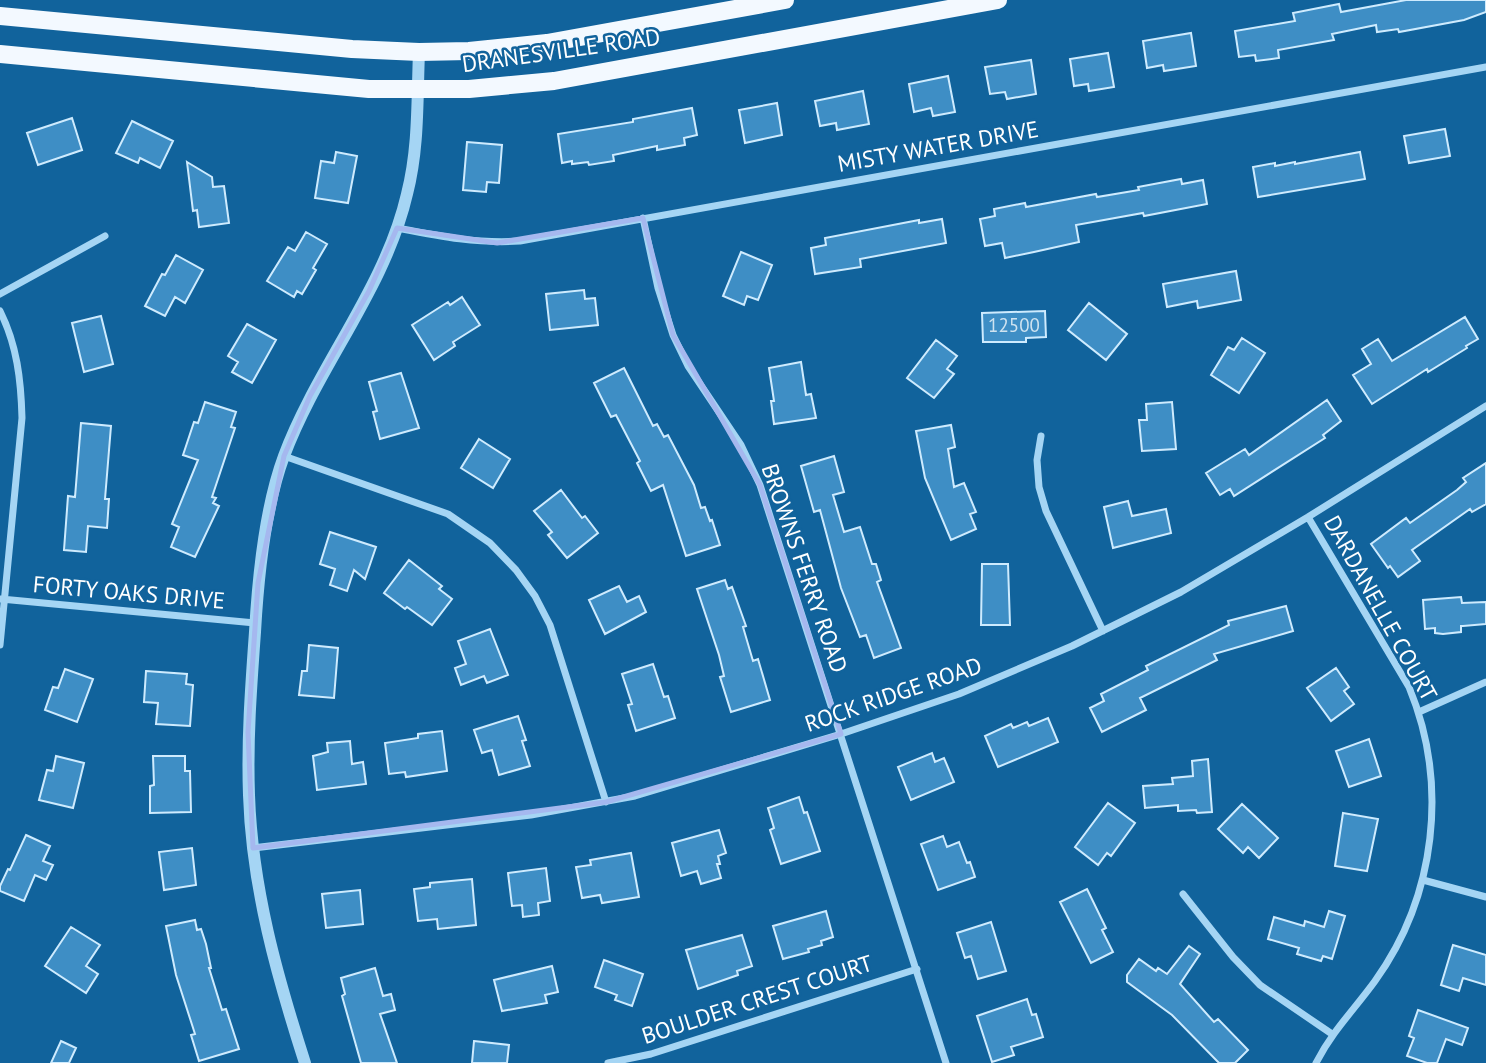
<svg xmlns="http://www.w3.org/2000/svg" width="1486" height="1063" font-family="'PT Sans',sans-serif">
<rect width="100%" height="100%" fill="#11639c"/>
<path fill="#3e8ec5" stroke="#ceebfe" stroke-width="2" d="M1406 0H1486V12L1464 20 1399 32 1398 29 1377 32 1376 25 1332 34 1334 40 1278 50 1279 58 1256 61 1255 55 1239 57 1235 31 1295 21 1293 13 1339 4 1341 12Z
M1191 33 1196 66 1164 71 1163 65 1147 68 1143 41Z
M1108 53 1114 87 1089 91 1088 84 1074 86 1070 59Z
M1031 60 1036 94 1007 99 1005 92 990 94 985 67Z
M948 76 955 112 933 116 931 108 914 112 909 84Z
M863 91 869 124 837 130 836 123 820 126 815 101Z
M777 103 782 135 745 143 739 110Z
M692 108 697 135 684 138 685 145 657 150V146L613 155 614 161 589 165 588 162 572 164V161L562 163 558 134 633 122V119Z
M72 118 82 150 38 165 27 133Z
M132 121 173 141 160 168 140 158 138 163 116 153Z
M1445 129 1450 156 1409 163 1404 136Z
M467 142 502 145 499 183 487 182 486 192 463 190Z
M336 152 357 156 348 203 315 198 321 161 334 163Z
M1360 152 1365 179 1258 197 1253 167 1275 163V166L1295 162V164Z
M187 162 212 177 213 187 224 186 229 223 199 227 197 210 193 211Z
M1181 179 1182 184 1203 180 1207 204 1144 216 1143 213 1076 225 1079 242 1034 252 1005 258 1002 243 985 246 980 219 995 216 994 209 1025 203 1026 207 1096 194 1097 197 1139 190 1138 187Z
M942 219 946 243 860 259 861 267 815 274 811 248 826 245 825 238 919 220V223Z
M306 232 327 244 313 268 316 270 302 294 297 291 294 297 267 281 288 247 295 251Z
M741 252 772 265 758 300 747 296 744 305 723 296Z
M176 255 203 270 185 303 175 297 165 316 145 306 162 274 165 275Z
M1236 271 1241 300 1198 308 1197 301 1167 307 1163 284Z
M584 290 585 299 595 298 598 325 550 330 546 294Z
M462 297 480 325 453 342 455 346 434 360 412 325 448 302 450 305Z
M1089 303 1127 334 1106 360 1068 330Z
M1045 311 1046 337 1026 338V342H983L982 313Z
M101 316 113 364 84 372 72 323Z
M1465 317 1478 339 1466 346 1467 348 1428 372 1427 369 1372 404 1353 375 1371 364 1362 349 1378 339 1392 361Z
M247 324 276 340 252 383 232 372 238 362 228 356Z
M1242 338 1265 353 1239 393 1211 375 1228 347 1234 350Z
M936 340 957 356 947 369 954 374 934 398 907 378Z
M801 362 806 395 811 394 816 418 774 424 771 401H774L769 368Z
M624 368 653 426 657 424 664 437 668 435 694 485 701 508 705 507 710 521 712 520 720 545 686 556 663 485 651 491 637 463 640 461 616 415 611 417 594 383Z
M401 373 419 428 380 439 373 412 377 411 369 382Z
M1327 400 1341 421 1323 435 1325 438 1234 496 1230 489 1220 495 1206 473 1245 449 1249 455Z
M205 402 236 412 231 427 235 428 212 497 216 498 213 503 219 506 195 557 171 547 179 527 172 524 198 460 183 455 194 422 198 423Z
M1172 402 1176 449 1142 451 1139 420H1147L1146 404Z
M81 423 111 426 105 499H109L107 528 88 526 86 552 64 550 68 496 75 497Z
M951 425 955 447 948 449 954 487 964 483 976 512 970 514 976 529 951 540 925 478 916 431Z
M479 439 510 459 493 488 461 468Z
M834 456 844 492 833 495 844 532 860 527 872 564H876L881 580 877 582 901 648 874 658 866 635 860 637 841 588 820 510 814 512 801 466Z
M1486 463V504L1472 512 1470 509 1412 550 1420 561 1398 577 1390 566 1388 568 1371 544 1406 518 1410 523 1457 490 1466 482 1463 478Z
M561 490 582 518 585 516 598 533 567 558 548 535 552 532 534 511Z
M1128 501 1132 516 1166 509 1171 533 1113 548 1104 507Z
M330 532 376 547 365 579 354 570 347 591 330 585 335 569 320 564Z
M409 560 442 586 439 589 452 599 432 625 407 607 405 609 384 593Z
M982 564H1008L1010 625H981Z
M725 580 728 589 732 587 746 626 743 627 753 661 758 659 770 700 731 712 720 677 724 676 719 655 697 589Z
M619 586 627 602 639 596 646 612 605 634 589 600Z
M1461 597 1462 603 1486 602V624L1463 626H1461V632L1443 634 1435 633V628L1425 629 1423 600Z
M1286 606 1293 631 1214 654 1217 660 1140 698 1146 710 1102 732 1090 708 1104 701 1101 694 1148 670 1146 666 1229 625 1228 621Z
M490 629 508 675 487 683 484 676 461 685 455 668 466 664 458 641Z
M309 645 338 648 334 698 299 695 302 671H307Z
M653 664 664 697 668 696 675 718 636 731 628 705 632 704 622 674Z
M1336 668 1349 687 1344 691 1354 704 1331 721 1307 688Z
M65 669 93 679 77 722 45 710 53 687 58 688Z
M146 671 187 674 186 684 193 685 190 726 156 724 158 703 144 702Z
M518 716 526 740 522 741 530 766 499 775 492 750 482 753 474 730Z
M1048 718 1058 742 998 767 985 736 1011 724 1013 728 1027 722 1029 726Z
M442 731 447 771 406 777 405 772 389 774 385 743 418 738V734Z
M1369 739 1381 776 1349 787 1336 751Z
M350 741 352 764 363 762 366 784 317 790 313 756 328 752 327 743Z
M932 753 935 762 944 758 954 782 911 800 898 767Z
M56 756 84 763 73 808 39 800 47 770 53 771Z
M153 756H185V771H190L191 812 150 813V786L154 785Z
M1208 759 1212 812 1197 813 1196 810 1178 811V805L1145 808 1143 786 1173 784 1172 778 1193 776 1192 761Z
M799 797 804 813 807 812 820 851 781 864 770 830 774 828 768 808Z
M1108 803 1135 823 1111 856 1107 853 1098 865 1075 847Z
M1242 804 1278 838 1259 858 1248 847 1243 853 1218 829Z
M1343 813 1378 819 1367 871 1335 866Z
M719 830 726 853 718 856 720 864H717L721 878 701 884 697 871 681 876 672 843Z
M26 835 50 846 43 861 53 865 46 880 35 875 24 901 0 891V886L8 869 10 870Z
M943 836 947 847 959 842 967 863 970 862 975 877 938 890 921 844Z
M192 848 196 885 164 890 159 852Z
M631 853 639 897 602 903 600 895 582 898 576 867 591 865 590 860Z
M546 868 550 901 538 903 539 915 523 917 522 905 512 906 508 873Z
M472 879 476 925 438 929 437 919 418 921 414 889 430 887V883Z
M1087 889 1106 928 1102 930 1113 952 1091 963 1060 902Z
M360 890 363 924 326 928 322 894Z
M826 911 833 937 821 941 822 945 808 949 809 952 783 959 773 926Z
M1329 911 1345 916 1332 959 1323 956 1321 961 1297 954 1299 948 1268 939 1274 917 1304 926 1305 921 1324 927Z
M195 920 197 930 201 929 206 944 211 968H209L222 1010 226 1009 239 1049 199 1061 191 1035 195 1034 176 975 166 926Z
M991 922 1006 971 978 979 971 956 965 958 957 933Z
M71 927 100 945 86 966 98 974 86 993 45 966Z
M742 935 752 966 737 971 738 975 698 989 686 950Z
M1453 945 1486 955V985L1463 978 1459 991 1441 985Z
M1189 946 1200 954 1180 984 1214 1022 1218 1019 1248 1050 1235 1063H1219L1172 1015 1127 982V975L1139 959 1156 971 1158 968 1167 974Z
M604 960 643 974 632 1006 615 1000 617 995 595 987Z
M552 966 558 992 545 995 547 1003 502 1011 494 980Z
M375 968 383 996 391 994 395 1010 380 1014 397 1063H361L342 996 345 994 341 978Z
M1027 999 1032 1015 1036 1014 1043 1037 1011 1047 1014 1055 992 1062 977 1016Z
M1418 1010 1468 1028 1462 1045 1446 1039 1437 1063H1427L1407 1056 1414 1038 1409 1036Z
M61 1041 76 1048 69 1063H51Z
M474 1041 509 1045 507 1063H472Z"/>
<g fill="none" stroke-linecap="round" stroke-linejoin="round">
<path stroke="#a5d5f4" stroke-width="7" d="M643 218 658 288 673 335 688 366 741 445 760 485 946 1063
M397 228C438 236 477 244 520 241L1486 67
M0 294 105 236
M0 311C17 345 21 380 22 418L0 645
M1041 436 1037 460 1039 487 1046 511 1103 631
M284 456 448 514 490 543 516 570 535 596 550 625 606 802
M1308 517 1409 687C1449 784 1436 896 1375 981 1354 1010 1333 1030 1316 1063
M1 599 255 623
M1419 712 1486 682
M253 848 531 815 635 796 841 734 959 694 1072 646 1181 592 1308 517 1486 406
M1423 880 1486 897
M1183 894 1233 957 1260 985 1332 1034
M608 1063 651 1054 917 969"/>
<path stroke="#a5d5f4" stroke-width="12" d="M305 1063C277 976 252 888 249 795 247 741 251 687 255 632 258 578 265 507 284 456 318 365 385 289 407 194 419 148 417 99 419 52"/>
<path stroke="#f3f9ff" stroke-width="18" d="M0 16 352 49 419 52 469 51 547 43 785 0
M0 54 369 89H469L554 81 998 0"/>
</g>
<path fill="none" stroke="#a5b8ef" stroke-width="5" stroke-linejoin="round" d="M643 218 673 335 760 485 841 734 606 802 253 848 248 732 258 583 284 456 310 396 369 291 397 228 497 243Z"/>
<g text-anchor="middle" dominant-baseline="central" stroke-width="5" stroke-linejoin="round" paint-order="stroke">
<g font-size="19" fill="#cfe3f0">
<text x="1014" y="325">12500</text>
</g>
<g font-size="23" fill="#fff" stroke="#11639c">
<text transform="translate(561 50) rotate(-8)">DRANESVILLE ROAD</text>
<text transform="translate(938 146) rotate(-10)">MISTY WATER DRIVE</text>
<text transform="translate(805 568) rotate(71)">BROWNS FERRY ROAD</text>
<text transform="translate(129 592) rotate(5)">FORTY OAKS DRIVE</text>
<text transform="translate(1381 608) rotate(61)">DARDANELLE COURT</text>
<text transform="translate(893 694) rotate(-19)">ROCK RIDGE ROAD</text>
<text transform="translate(757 999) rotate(-18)">BOULDER CREST COURT</text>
</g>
</g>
</svg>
